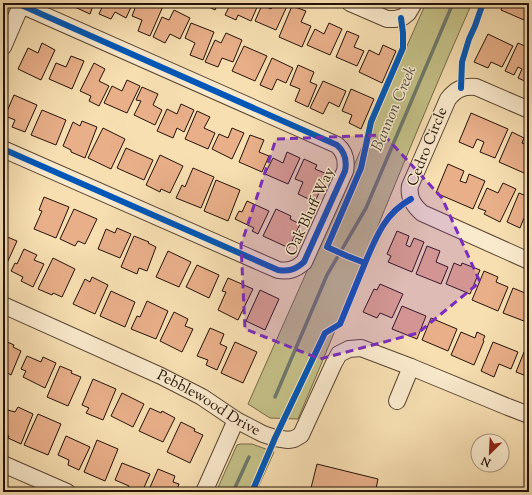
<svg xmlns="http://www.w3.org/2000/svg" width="532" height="495" font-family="'Sorts Mill Goudy',serif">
<rect width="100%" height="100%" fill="#f7dfb2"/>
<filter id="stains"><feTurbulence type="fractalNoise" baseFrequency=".005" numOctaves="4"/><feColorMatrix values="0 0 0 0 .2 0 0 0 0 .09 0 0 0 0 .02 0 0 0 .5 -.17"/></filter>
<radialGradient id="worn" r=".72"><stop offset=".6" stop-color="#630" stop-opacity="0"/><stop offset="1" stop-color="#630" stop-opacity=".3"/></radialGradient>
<path fill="#c4c087" stroke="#746948" d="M426 3H472C411 140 357 281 298 419L270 418 248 404Z
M240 444H252L274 452 256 492H216L237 445Z"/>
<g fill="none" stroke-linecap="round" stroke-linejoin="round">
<path stroke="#6d786c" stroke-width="3.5" d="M275 397 327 275 366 208 453 3
M233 492 249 457"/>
</g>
<path fill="#e8af89" stroke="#241209" d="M66 3H94L90 14Z
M104 3H133L126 18 115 12 111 19 99 14Z
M137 3H146L151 5 152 3H162L164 4 150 36 138 31 142 20 132 16Z
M201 3H218L215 10Z
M231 3H255L258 5 251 21 238 15 236 20 225 15Z
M274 3H285L288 4 276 30 255 21 262 5 271 9Z
M503 3H529V8L524 20 501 10Z
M292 6 306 11 301 22 311 26 302 47 279 37Z
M174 10 190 18 180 39 170 34 165 43 153 37 162 17 169 20Z
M191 23 214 32 203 60 190 55 195 43 185 38Z
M329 23 342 29 330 55 307 45 315 29 324 34Z
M347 31 359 36 354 47 364 51 357 66 336 57Z
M226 33 242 40 233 62 222 58 218 67 205 62 215 40 221 43Z
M488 34 513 46 502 67 491 62 488 68 474 62Z
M42 43 55 50 41 80 18 69 28 48 38 53Z
M518 43 529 48V83L518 78 522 69 518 67 514 75 505 71Z
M383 45 396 51 382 83 359 72 369 50 379 55Z
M244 46 267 56 255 81 232 71Z
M71 56 84 61 72 89 49 79 56 63 66 67Z
M272 58 293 68 286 83 277 79 272 90 260 85Z
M94 63 105 69 99 81 109 86 99 106 89 101 91 96 80 91Z
M298 65 314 72 310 82 317 85 308 107 295 101 300 89 290 85Z
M127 80 140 86 127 113 104 103 112 86 122 91Z
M323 81 346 91 339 107 329 102 323 114 310 108Z
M142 87 158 94 153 105 162 110 155 125 134 115 141 101 136 100Z
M351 89 374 99 361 129 349 123 352 115 342 111Z
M14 95 37 105 25 132 12 127 15 120 5 116Z
M181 104 194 110 184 132 177 128 173 138 157 131 167 109 177 114Z
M42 110 66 120 56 145 31 135Z
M197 111 210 117 204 128 215 133 208 149 185 139Z
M471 113 508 129 495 158 480 152 484 142 477 139 473 148 459 142Z
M82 121 97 127 85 158 71 152V150L63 146 73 122 80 126Z
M103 128 125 139 111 169 88 158Z
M232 128 244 133 232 159 212 149 219 134 228 138Z
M512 132 524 138 522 143 529 146V162L524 173 499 162Z
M250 135 264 140 259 152 269 156 262 172 239 162Z
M126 148 153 160 144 180 117 168Z
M287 152 300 158 288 184 265 174 273 158 283 163Z
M160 155 183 166 170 193 161 189 160 192 146 185Z
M304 159 317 165 315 169 327 174 315 202 298 194 303 182 295 179Z
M448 164 464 171 460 181 466 183 469 174 485 181 473 209 436 193Z
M193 168 214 177 201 208 176 198 182 185 185 187Z
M216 180 240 190 228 221 204 211Z
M503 183 516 189 500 222 484 214 486 211 478 208 487 188 498 193Z
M519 193 529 197V220L524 218 520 228 507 222Z
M44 197 69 207 56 238 34 229 42 211 39 210Z
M247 201 269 211 258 234 252 231 254 228 235 219 239 211 242 212Z
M74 209 97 219 85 244 78 241 75 246 60 239Z
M276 209 291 216 290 219 300 224 289 248 263 236Z
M117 228 131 234 120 258 98 249 106 229 115 233Z
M397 231 409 236 406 245 410 247 414 238 424 242 412 272 388 262 391 256 387 254Z
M5 236 17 241 3 272V241Z
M134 236 149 242 148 243 156 247 147 271 139 268 137 274 121 267Z
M427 246 440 251 436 262 448 267 441 284 416 274Z
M24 249 37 255 34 260 44 264 33 287 21 281 23 277 11 271 15 263 17 264Z
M168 251 191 262 179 287 156 277Z
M53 258 75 269 62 297 53 293 52 295 38 289Z
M454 263 461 266 462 263 480 270 470 294 446 284Z
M197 265 219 275 209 298 186 287Z
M484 271 498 277 496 282 508 287 498 311 472 300Z
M92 277 108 285 95 314 73 304 85 279 90 282Z
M228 278 253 289 238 320 218 310 226 292 222 291Z
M380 284 403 294 392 318 380 313 377 318 363 312 374 289 377 290Z
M527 287 529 288V323L503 313 513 288 525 293Z
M260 290 279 299 265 330 246 321Z
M111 291 135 302 125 327 100 316Z
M147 301 168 311 156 339 131 329 137 316 140 317Z
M402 306 426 316 417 339 392 329Z
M174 312 188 319 185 326 193 329 182 352 160 341Z
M431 318 457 329 448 351 422 340Z
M210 328 224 334 220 344 227 347 217 370 206 365 208 360 197 356Z
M461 332 475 338 477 332 485 336 483 340 484 341 474 365 451 355Z
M3 340 14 345 13 347 21 351 11 375 4 371 3 374Z
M235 342 257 352 243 383 221 373Z
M493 342 518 352 511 369 499 364 494 377 481 371Z
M524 352 529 354V377L516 372Z
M27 356 41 362 43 357 56 363 45 388 23 377 26 371 21 369Z
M60 366 72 371 71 373 81 377 68 406 47 397Z
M93 379 116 389 103 420 86 413 89 408 82 405Z
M122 393 144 404 133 427 111 416Z
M18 407 33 414 21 444 8 438 9 436 3 434V422L8 410 15 412Z
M150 408 161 413 162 411 175 418 163 442 139 431Z
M38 414 61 424 48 455 24 445Z
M181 422 195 429 194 431 203 435 190 463 167 452Z
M66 436 90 447 79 470 68 465 69 460 58 455Z
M97 440 118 449 105 481 84 472Z
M122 463 150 474 142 492 127 491 129 486 115 480Z
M317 464 378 479 376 489 386 492H310Z
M158 469 175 476 173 482 179 484 176 492H148Z"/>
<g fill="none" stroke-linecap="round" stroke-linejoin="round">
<defs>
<g id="minor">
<path d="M350 3 387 19H395L403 17 408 13 414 3"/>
<path d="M3 47 22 3"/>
<path d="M529 110 476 87C463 86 456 89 448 99L410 186C408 198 414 206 422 213L529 261"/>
<path d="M3 149 278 270C289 272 296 269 304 262L345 171C347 161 345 152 337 145L21 5"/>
<path id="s1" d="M3 305 161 376 202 397 236 420 263 434 275 438 288 440 294 439 301 435 334 363 339 354 349 349 361 348 411 367 508 407 529 415"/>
<path d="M397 401 411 367"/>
<path d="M3 464 67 492"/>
<path d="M204 492 236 420"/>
</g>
</defs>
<use href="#minor" stroke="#594533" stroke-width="18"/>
<use href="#minor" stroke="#faeacd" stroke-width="16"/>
<defs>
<path id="cycleway" d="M461 88 462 62 469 39 475 26 483 3
M3 149 278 270C289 272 296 269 304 262L345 171C347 161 345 152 337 145L21 5
M365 263C376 237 385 213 411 199
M252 492 275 438 325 333 340 324 365 263 347 256 327 247 361 168 371 122 403 48V33L401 18"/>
</defs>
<use href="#cycleway" stroke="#faeacd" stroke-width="8"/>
<use href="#cycleway" stroke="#0057b8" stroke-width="6"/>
</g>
<path fill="#7b2cbf" fill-opacity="0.2" stroke="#7b2cbf" stroke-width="3" stroke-dasharray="8 5" stroke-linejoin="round" d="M384 135 442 198 480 282 418 333 320 359 245 329 241 245 276 139Z"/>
<g text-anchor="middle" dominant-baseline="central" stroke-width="3" stroke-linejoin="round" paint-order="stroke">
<g font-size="15" fill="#241209" stroke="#faeacd">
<text transform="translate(428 147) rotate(-68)">Cedro Circle</text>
<text transform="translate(311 212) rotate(-65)">Oak Bluff Way</text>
<text stroke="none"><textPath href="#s1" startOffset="228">Pebblewood Drive</textPath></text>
</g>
<g font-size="16" font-style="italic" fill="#4e4e43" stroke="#faeacd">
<text transform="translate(395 109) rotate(-67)">Bannon Creek</text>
</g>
</g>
<rect width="532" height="495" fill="none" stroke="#f7dfb2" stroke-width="16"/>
<rect x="4" y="4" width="524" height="487" fill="none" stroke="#241209" stroke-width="2"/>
<rect x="8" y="8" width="516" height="479" fill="none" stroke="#241209"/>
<g transform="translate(490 453) rotate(204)"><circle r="19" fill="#faeacd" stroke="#a4947f"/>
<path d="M0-3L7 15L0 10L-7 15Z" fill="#8f2418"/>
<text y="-6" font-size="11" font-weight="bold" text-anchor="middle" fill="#241209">N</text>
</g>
<rect width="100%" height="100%" filter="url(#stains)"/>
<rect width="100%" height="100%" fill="url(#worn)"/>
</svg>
